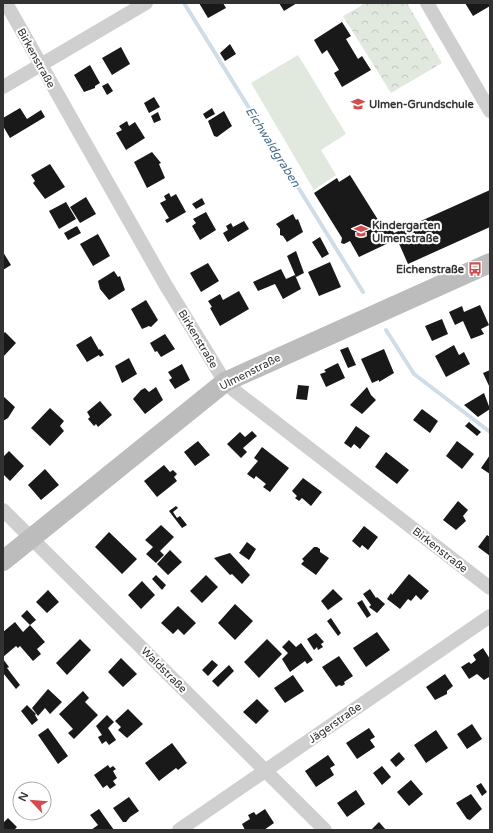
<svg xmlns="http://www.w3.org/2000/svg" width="493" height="833" font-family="'Varela Round',sans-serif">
<defs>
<pattern id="park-crowns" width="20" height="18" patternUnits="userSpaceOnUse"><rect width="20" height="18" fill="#e1e8dd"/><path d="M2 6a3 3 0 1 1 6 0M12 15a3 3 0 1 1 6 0" fill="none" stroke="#c2c7be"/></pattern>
</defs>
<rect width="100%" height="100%" fill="#fff"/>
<path fill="#e1e8dd" d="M298 55 346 134 321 150 336 175 314 190 251 83Z"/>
<path fill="url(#park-crowns)" d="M366 3H407L442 63 391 93 343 16Z"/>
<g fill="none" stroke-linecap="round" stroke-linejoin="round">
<path stroke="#cfdde8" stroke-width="4" d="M184 3 363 292
M386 330 414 374 490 432"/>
</g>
<path fill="#191919" d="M199 3H223L226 8 208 18Z
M279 3H297L284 11Z
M465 3H490V6L473 16Z
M342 22 351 36 346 39 358 59 362 56 371 70 342 87 334 73 339 70 327 50 322 54 314 40Z
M230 44 236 54 225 61 220 53Z
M121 47 130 64 112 75 102 58Z
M90 65 100 83 95 86V88L84 92 74 75Z
M108 83 113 91 107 95 102 86Z
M154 97 160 107 149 113 144 103Z
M20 108 27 119 41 110 45 117 10 138 3 126V118Z
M212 108 215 114 206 119 203 114Z
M224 111 232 126 217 137 214 136 208 121Z
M158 112 161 120 154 123 151 116Z
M127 121 129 126 135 122 145 138 126 150 116 133 122 130 119 126Z
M152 152 161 163 159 164 165 178 147 188 134 162Z
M50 164 65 187 45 199 33 183 35 181 31 175Z
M350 175 385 231 391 228 394 233 490 190V227L408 264 397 239 359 257 350 241 344 244 341 243 342 238 314 193 337 178 339 182Z
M169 193 171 197 176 194 186 212 167 223 165 220 169 218 160 203 166 200 164 196Z
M86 197 96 214 80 223 70 207Z
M202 198 205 204 196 209 192 204Z
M66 202 76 219 59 229 49 211Z
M206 212 216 230 200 240 192 226 196 223 193 219Z
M293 214 296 220 298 219 303 232 287 242 283 236 280 235V229L276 224Z
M244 221 249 229 228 242 223 233 228 230 226 226 231 223 233 227Z
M77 226 81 233 68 240 64 233Z
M98 234 110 256 93 266 80 244Z
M320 237 329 254 322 258 312 242Z
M296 251 304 273 296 277 287 256Z
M3 252 11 265 3 270Z
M330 262 341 287 319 296 308 272Z
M208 263 219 281 201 292 190 273Z
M281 269 286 279 295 275 301 289 283 299 275 284 258 291 253 282Z
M114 271 118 277 120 276 125 290 109 300 100 289 98 281Z
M239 291 249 309 220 326 210 308 212 307 208 301 220 294 223 300Z
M146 300 158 320 151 327 149 326 142 329 131 309Z
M480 305 489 325 481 329 484 334 471 339 463 321 455 325 449 312 462 306 464 312Z
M442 319 448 334 432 341 425 326Z
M5 332 16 343 3 357V334Z
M165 334 175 349 161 357 157 351 155 352 150 343Z
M91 336 99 350 100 349 104 355 100 357 99 355 87 362 76 345Z
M454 345 459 355 464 352 470 364 446 377 435 356Z
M348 347 356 365 348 368 340 350Z
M384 349 394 373 379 382V380L372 383 361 359Z
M129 358 137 374 122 383 115 366Z
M338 363 345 378 326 387 320 374 326 372 324 370Z
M182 364 190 380 175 389 169 380 172 378 168 372Z
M490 370V388L483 373Z
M298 385 309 386 307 400 296 399Z
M156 387 163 400 145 414 133 399 141 390 145 388 149 392Z
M367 387 371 395 376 400 362 414 350 405Z
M484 393 490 409 478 417 464 405Z
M3 396 15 407 8 418 3 421Z
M100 401 112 415 98 427 96 424 94 426 88 419 90 417 87 412Z
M50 408 64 421 60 426 64 431 50 446 31 428Z
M422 409 438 421 430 433 413 420Z
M469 422 481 432 477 436 465 426Z
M356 426 370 436 360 449 354 444 351 448 344 443Z
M252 431 257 436 243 448 247 452 241 458 227 444 240 432 245 437Z
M198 441 210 455 195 466 184 452Z
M457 441 474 454 462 469 446 456Z
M262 447 289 468 270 492 263 487 266 484 256 476 254 479 247 474 258 461 254 458Z
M9 451 24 466 10 481 3 474V457Z
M386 452 409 470 397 484 375 467Z
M490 455V474L481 468Z
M164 465 170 472 173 470 177 474 174 477 177 481 157 497 144 481Z
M45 469 59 485 41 500 28 485Z
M303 478 322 492 311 506 302 498 299 501 295 498 297 496 292 491Z
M458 501 468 510 463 516 466 521 456 530 443 520Z
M176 506 178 508 173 512 177 518 180 516 187 525 182 528 169 511Z
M161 525 174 537 160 551 164 555 156 563 146 554 153 547 145 540Z
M364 526 378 537 368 550 362 545 360 548 352 541Z
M109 532 137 559 122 574 95 547Z
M487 535 490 537V556L478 547Z
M247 542 256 549 249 560 239 553Z
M314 547H317L320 549V552L329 558 316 575 301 564 304 561 302 559Z
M170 550 182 562 168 575 157 564Z
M230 553 250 575 242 584 232 574 230 575 214 558Z
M409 574 429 591 421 600 416 595 411 601 408 599 400 609 387 599 391 593 392 595Z
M156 575 166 585 162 590 152 579Z
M206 575 218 587 202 603 190 591Z
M142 581 155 595 141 609 128 595Z
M333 589 343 599 328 610 321 601Z
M370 589 376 598 377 597 385 604 377 613 369 607 371 605 363 594Z
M48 590 59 602 47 613 36 602Z
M362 600 371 615 367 618 357 603Z
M235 604 253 621 235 640 218 623Z
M178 606 196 623 184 635 178 629 173 634 161 623Z
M27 610 36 620 30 625 45 642 37 649 41 654 33 661 20 646 18 648 16 646 3 657V632L15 622 23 632 30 625 21 616Z
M331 618 341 633 338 636 327 621Z
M377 632 390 650 366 667 353 648Z
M316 633 324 642 321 644 323 647 318 650 317 647 314 650 307 639Z
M80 639 91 650 67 675 56 663Z
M267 639 282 654 259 678 244 662Z
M289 640 296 647 301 643 313 660 307 664 305 661 290 672 282 659 288 653 282 647Z
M483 648 490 659 489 677 484 680 477 674 469 679 461 667 469 662 471 664 476 660 473 655Z
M339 656 353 676 344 682 345 684 342 686 339 685 336 687 322 667Z
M121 658 137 674 123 687 108 672Z
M3 659 9 667 7 668 20 685 16 689 3 673Z
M212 660 218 665 208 676 202 670Z
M229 665 234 671 218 687 212 681Z
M445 674 453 686 447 691V694L435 700 426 687Z
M293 675 304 691 285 703 274 688Z
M48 689 62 702 50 714 45 708 38 716 32 708Z
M83 691 89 698 85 702 98 715 74 739 68 733 73 729 59 714Z
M257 699 269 711 256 724 243 712Z
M27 705 36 714 35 715 38 720 32 725 21 711Z
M128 709 143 724 127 738 118 730 121 727 115 721Z
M107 715 114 722 108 728 116 740 109 745 106 741 102 744 98 737 102 735 96 726Z
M472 724 482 739 467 749 457 734Z
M48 728 68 756 58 764 38 735Z
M369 728 375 737 370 740 375 747 357 759 346 743Z
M436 730 448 748 426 763 414 745Z
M172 743 187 763 178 770 176 768 159 781 145 763Z
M399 752 405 759 396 767 390 760Z
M328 755 335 765 330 768 334 775 316 787 305 771Z
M108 765 110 768 113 766 116 769 113 771 117 778 113 781 116 785 110 789 107 785 103 788 94 775Z
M382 766 391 777 382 785 373 773Z
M411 780 423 794 409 806 397 792Z
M481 783 487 792 482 796 476 786Z
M356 790 365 804 347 817 337 803Z
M471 794 482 809 470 820 467 819 456 803Z
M129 797 139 811 130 817 126 822H123L113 808Z
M99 809 114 830H91L98 825 90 815Z
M265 809 274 823 264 830 260 829 245 830 242 824 250 819 248 815 254 812 256 815Z
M8 818 17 827 14 830H3V823Z
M379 822 386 830H371Z"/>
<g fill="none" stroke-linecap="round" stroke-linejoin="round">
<path stroke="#cfcfcf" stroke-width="14" d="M6 3 165 284 225 382 235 391 490 588
M427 3 490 111
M3 87 146 3
M3 510 325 830
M179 830 490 616"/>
<path stroke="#bcbcbc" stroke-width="20" d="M3 561 225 382 490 263"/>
</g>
<defs>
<symbol id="school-bare" viewBox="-9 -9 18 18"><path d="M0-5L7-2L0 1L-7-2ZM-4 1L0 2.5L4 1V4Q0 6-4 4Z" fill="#d14d4f" stroke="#fff" stroke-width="2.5" paint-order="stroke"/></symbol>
<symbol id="bus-bare" viewBox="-9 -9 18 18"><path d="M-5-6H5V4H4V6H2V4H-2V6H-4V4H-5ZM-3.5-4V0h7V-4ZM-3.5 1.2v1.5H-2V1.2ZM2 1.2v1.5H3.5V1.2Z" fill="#d14d4f" stroke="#fff" stroke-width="2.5" paint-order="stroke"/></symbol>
</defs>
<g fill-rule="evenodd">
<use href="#school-bare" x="348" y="94" width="20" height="20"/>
<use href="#school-bare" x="351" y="221" width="20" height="20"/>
<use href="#bus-bare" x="465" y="259" width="20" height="20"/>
</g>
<g text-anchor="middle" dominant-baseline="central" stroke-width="4" stroke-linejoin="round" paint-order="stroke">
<g font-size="11" fill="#323232" stroke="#fff">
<text transform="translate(36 58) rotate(61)">Birkenstraße</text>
<text transform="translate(198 339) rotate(59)">Birkenstraße</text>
<text transform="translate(250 372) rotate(-27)">Ulmenstraße</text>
<text transform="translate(440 550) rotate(38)">Birkenstraße</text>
<text transform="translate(164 670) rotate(45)">Waldstraße</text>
<text transform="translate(335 723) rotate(-35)">Jägerstraße</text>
</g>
<g font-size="11" font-weight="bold" fill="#323232" stroke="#fff" text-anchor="start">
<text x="369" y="104">Ulmen-Grundschule</text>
<text x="372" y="225">Kindergarten<tspan x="372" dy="13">Ulmenstraße</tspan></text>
<text x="464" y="269" text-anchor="end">Eichenstraße</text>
</g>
<g font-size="12" font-style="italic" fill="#496e8b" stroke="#fff">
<text transform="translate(273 147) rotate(58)">Eichwaldgraben</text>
</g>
</g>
<rect width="493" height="833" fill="none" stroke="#323232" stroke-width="8"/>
<g transform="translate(32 801) rotate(296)"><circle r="19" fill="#ffffff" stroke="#adadad"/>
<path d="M0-3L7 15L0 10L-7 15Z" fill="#d14d4f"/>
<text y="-6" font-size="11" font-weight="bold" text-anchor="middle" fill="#323232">N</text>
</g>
</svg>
